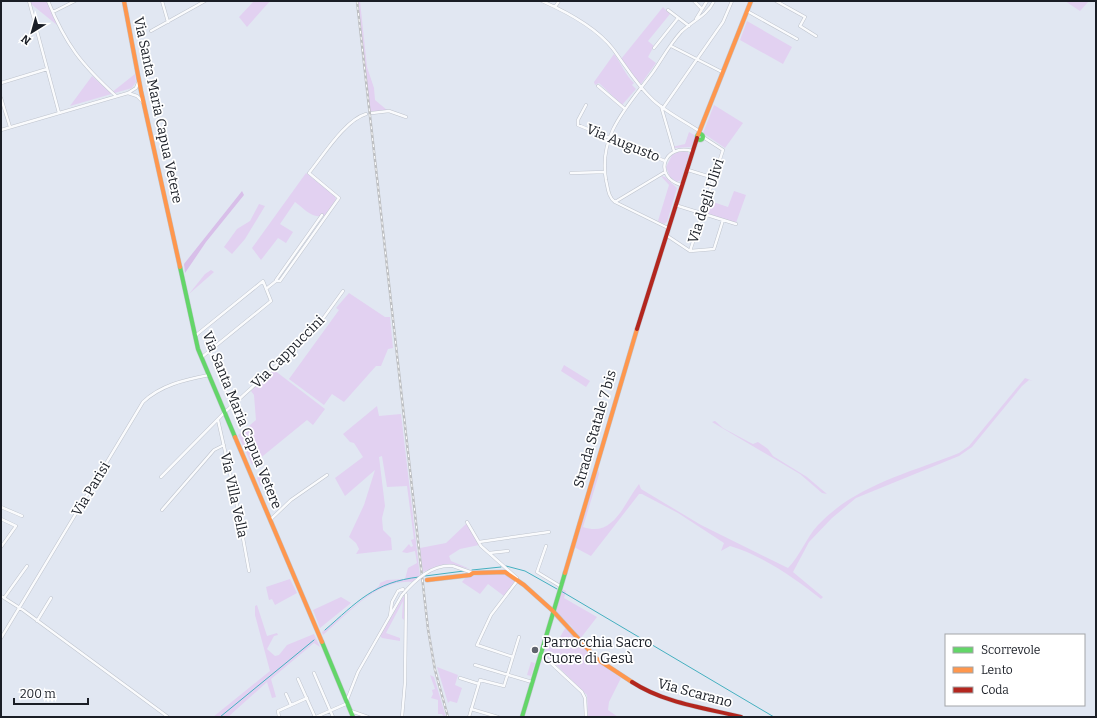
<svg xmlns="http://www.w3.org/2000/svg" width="1097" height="718" font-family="Bitter,serif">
<rect width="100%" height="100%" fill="#e1e7f2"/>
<path fill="#e2d1f1" d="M30 1H47L57 25 31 4Z
M254 1H270L247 27 239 17Z
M358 1H360L367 67 374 88 375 100 387 110 370 112Z
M1065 1H1089L1080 11Z
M663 7 670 14 648 41 654 46 648 57 656 63 641 84 634 79 621 59Z
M747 21 792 47 783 64 740 40Z
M614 54C621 63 626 76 634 83L632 85 636 89 622 105 599 83 595 85 594 82Z
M135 74 136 82 132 88 70 106 92 76 111 93Z
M714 105 743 123 725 148 703 133Z
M689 132 696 136 691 147 675 148 672 147 685 144Z
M680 151 688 152 689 156 681 180 677 182 670 177 666 167 672 155Z
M306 173 335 196 336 200 325 216C311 219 304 208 295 202L280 224 293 232 286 243 278 238 261 260 252 248Z
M661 176 665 177 677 188 667 222 664 224 658 221 669 185Z
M734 191 746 195 736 223 706 213 710 201 728 207Z
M259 204 265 206 245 239 232 254 224 247 237 229 250 221Z
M211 270 214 272 189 294 205 274Z
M349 293 385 317H390L393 348 388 349 381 366H376L344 402 332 394 324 405 289 379 339 310 336 308Z
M564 365 590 381 586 387 561 371Z
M274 370 325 409 313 425 307 420 252 465 238 435 256 420 254 395 251 391Z
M1025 378 1033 381 1029 380 1022 386 972 447 959 456 856 498 832 518 809 542 793 572 823 597 821 599C796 579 762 555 730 546L721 551 724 543 678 513 642 494H639L591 556 574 547 598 469 599 474 583 527C614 538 624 503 639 484L641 489 701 525 788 568C800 556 806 538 818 525 856 485 909 473 959 453L969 446Z
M377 406 379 416 401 414 420 576 412 582C377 579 348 614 323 635L322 632 379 586 380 583 387 580 405 579 408 568 417 563 415 551 407 553 402 552 409 544 411 547 413 546 411 540 414 539 407 486 387 487 382 456 379 457 385 506 382 518 383 530 391 538 392 550 356 554 359 549 356 543 349 537 364 505 375 470 345 496 335 478 363 457 354 443 350 442 343 434Z
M715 421 723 428 749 442 753 444 758 442 768 449 773 456 807 477 827 494 822 493 800 474 712 422Z
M264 472 269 478 260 486 257 478Z
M466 524 476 537 479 545 460 549 449 556 451 561 470 569 447 564 437 566 423 572 420 548 446 543Z
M502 572 515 581 504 596 488 584 480 594 462 582 466 577Z
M290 579 297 593 275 605 272 599 269 600 266 587Z
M562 589 566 591 564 598 597 617 580 639 571 626 555 611Z
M405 594 404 620 402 618 403 601 386 633 400 638V641L382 638 380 636Z
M341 597 351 603 320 628 313 610Z
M257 605 267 636 277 633 278 635 274 636 267 649 275 656 279 655 287 645 314 634 320 647 314 643 271 679 276 697 272 698 267 682 228 717H213L270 671 255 615V606Z
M566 627 598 662 621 678 609 702 608 710 618 717H588L587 695 544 653 548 642 554 647Z
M531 662 535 663 531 676 527 675Z
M437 667 458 675 455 685 462 688 457 703 450 701 448 703Z
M430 675 434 677 446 717H444L442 714H438V700L431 698 433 694 432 690 435 689Z"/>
<path fill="#d8bfe9" d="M242 191 244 195 206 242 185 273 184 264Z"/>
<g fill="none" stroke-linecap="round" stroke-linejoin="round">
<path stroke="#45b0c0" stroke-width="1" d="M506 566 525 571 557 589
M472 570 501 567
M425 576 464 571
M561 591 774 717
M325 630C357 602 374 582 419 577
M220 717 314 640"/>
<defs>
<path id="street" d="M29 1 59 113
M48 1C66 45 81 64 116 96
M162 1 168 22
M542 1C567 12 596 27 613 49 627 68 635 83 653 100 666 112 684 121 699 131
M694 1 702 9
M776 1 805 17 800 26 816 36
M555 7 559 1
M668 10 689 26
M747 11 797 39
M53 12 75 1
M696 19 707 1
M151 31 205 1
M671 46 722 72
M654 48 678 18
M1 83 47 69
M598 86 624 108
M128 93 137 96 143 102
M1 98 10 127
M586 105 578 120V125L665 161
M661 106 674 151
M663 108 723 22 732 1
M372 113 389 111 406 117
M1 130 128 93 136 88 138 83
M688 170 714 178
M571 173 605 172
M681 185C653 177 663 143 692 151
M615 202 665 172
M675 205 736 224
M668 228 615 202C608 197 608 188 606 180 598 134 628 106 653 72 662 59 670 44 681 32 692 21 707 16 714 1
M666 235 690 251 714 249 723 220
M690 251 723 150 703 137
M276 280 322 215
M266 289 276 281H280L339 198 309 173C323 156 345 120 366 114
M195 336 263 281 271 301 202 357
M218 420 236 500 249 571
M161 477 225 412 314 331 343 291
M1 507 22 516
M162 510 214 450 224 445
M1 519 16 526 1 547
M271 519 291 500 327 475
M467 522 481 546 517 578
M479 542 549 532
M546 546 537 572 560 586
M489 553 508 551
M453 566 473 573
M1 596 23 610 168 717
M4 598 27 566
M390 616 392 602 398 591 403 589 406 595 405 682 402 717
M37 621 51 598
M1 638 143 402C161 385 184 380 209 375
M541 654 582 692 585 698 586 717
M513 657 477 645 491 615 517 581
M475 665 532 682
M314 673 333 717
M460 678 479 684
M298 679 315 717
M286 694 291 705
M347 700 358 672 402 595
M471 709 498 717
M351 711 368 717
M279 717 278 711 307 698
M316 717 348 703
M469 717 480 680 504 686 519 637"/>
<path id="fast" d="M697 137a3 3 0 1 1 6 0a3 3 0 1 1-6 0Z
M180 267 198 349 235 437
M322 642 353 717
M522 717 565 573"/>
<path id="slow" d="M124 1 141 91 180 267
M698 135 751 1
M235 437 322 642
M565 573 637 329
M427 580 470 575 473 573 505 572 524 585 553 611 597 659 632 682"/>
<path id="jam" d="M637 329 697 138
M632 682C664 703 705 708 741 717"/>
</defs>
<use href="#street" stroke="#bfc4cd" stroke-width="3.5"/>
<use href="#fast" stroke="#bfc4cd" stroke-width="5"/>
<use href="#slow" stroke="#bfc4cd" stroke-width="5"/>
<use href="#jam" stroke="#bfc4cd" stroke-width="5"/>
<use href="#street" stroke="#fafbfd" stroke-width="2.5"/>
<use href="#fast" stroke="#63d668" stroke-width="4"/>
<use href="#slow" stroke="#ff974d" stroke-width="4"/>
<use href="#jam" stroke="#b3261e" stroke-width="4"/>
<defs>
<path id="rail" d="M357 1 428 629 435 670 448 717"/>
</defs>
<use href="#rail" stroke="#bdbfc2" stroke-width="2.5"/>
<use href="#rail" stroke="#fff" stroke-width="1" stroke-dasharray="3" stroke-linecap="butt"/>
<defs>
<path id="street-bridge" d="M402 595C415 580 432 564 453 566"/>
</defs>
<use href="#street-bridge" stroke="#bfc4cd" stroke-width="3.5" stroke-linecap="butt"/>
<use href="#street-bridge" stroke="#fafbfd" stroke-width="2.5"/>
</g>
<circle fill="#60646d" stroke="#fff" stroke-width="1.5" cx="535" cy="650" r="4"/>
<g text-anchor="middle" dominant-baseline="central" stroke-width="3.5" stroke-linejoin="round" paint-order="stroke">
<g font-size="14" fill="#1a1e26" stroke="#fff">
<text transform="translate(158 110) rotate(78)">Via Santa Maria Capua Vetere</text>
<text transform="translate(623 143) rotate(22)">Via Augusto</text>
<text transform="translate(706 201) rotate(-72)">Via degli Ulivi</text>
<text transform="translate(288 352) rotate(-45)">Via Cappuccini</text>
<text transform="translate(242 420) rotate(68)">Via Santa Maria Capua Vetere</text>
<text transform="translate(595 429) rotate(-74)">Strada Statale 7 bis</text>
<text transform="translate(91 489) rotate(-59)">Via Parisi</text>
<text transform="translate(234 495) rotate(78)">Via Villa Vella</text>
<text transform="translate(695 693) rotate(15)">Via Scarano</text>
</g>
<g font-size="14" fill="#1a1e26" stroke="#fff" text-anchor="start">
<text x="543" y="642">Parrocchia Sacro<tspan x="543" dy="16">Cuore di Gesù</tspan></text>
</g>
</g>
<rect width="1097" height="718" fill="none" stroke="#1a1e26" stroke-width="4"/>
<rect x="945" y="634" width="140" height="72" fill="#ffffff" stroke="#a3a5a8"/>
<rect x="953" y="647" width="20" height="6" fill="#63d668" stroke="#a3a5a8"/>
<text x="981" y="654" font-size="12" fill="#1a1e26">Scorrevole</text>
<rect x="953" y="667" width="20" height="6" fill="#ff974d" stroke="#a3a5a8"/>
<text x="981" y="674" font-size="12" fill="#1a1e26">Lento</text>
<rect x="953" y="687" width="20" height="6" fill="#b3261e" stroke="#a3a5a8"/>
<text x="981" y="694" font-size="12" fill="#1a1e26">Coda</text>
<g transform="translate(32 32) rotate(217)" stroke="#ffffff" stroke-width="3" paint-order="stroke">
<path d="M0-3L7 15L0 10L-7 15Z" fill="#1a1e26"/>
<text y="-6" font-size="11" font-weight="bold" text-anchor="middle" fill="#1a1e26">N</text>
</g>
<path d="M14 698v6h74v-6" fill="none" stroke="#1a1e26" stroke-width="2"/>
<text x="20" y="698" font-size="12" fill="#1a1e26" stroke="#ffffff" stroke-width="3" paint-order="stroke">200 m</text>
</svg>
